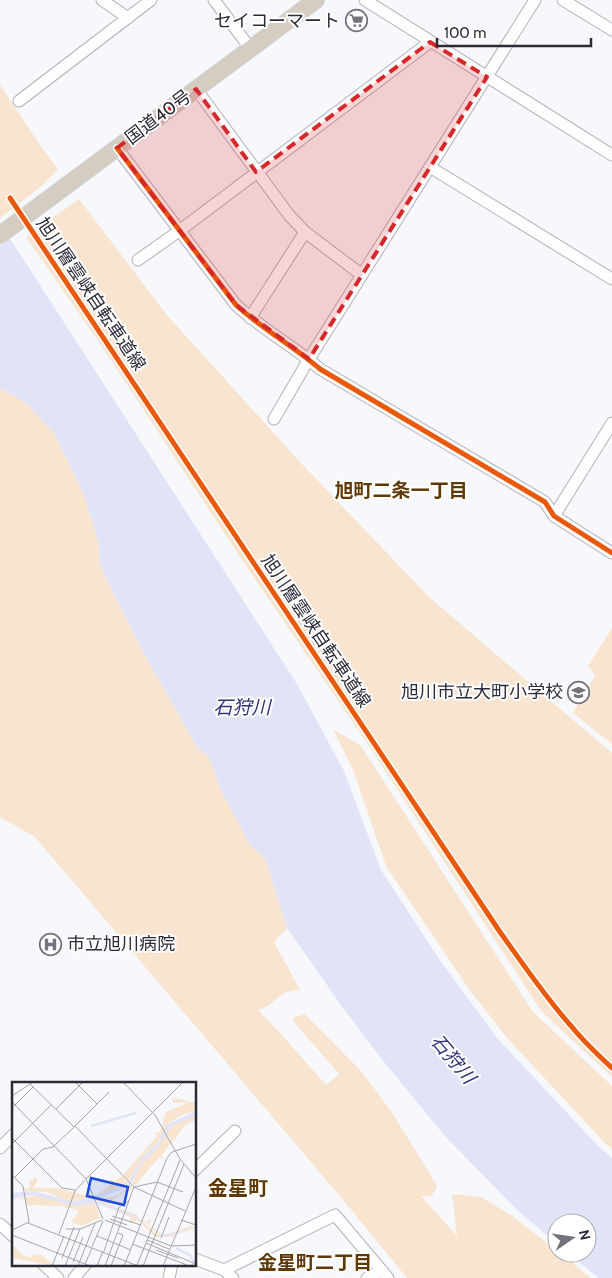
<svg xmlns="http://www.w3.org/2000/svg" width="612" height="1278" font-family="Cabin,'Noto Sans JP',sans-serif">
<rect width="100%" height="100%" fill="#f7f8fc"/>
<path fill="#f8e4cf" d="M0 85 40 145 58 169 42 186 0 218Z
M79 199 166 314 300 462 430 598 612 753V1077L542 1012 369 746 242 560 103 348 26 237Z
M0 388 26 403 54 433 84 495 98 541 100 563 108 583 142 650 197 747 208 755 222 792 250 845 265 858 287 928 274 942 300 990C276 990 276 1006 258 1010L281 1034 326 1085 339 1074 294 1022 293 1018 305 1014 361 1071 391 1111 433 1179 437 1187C431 1197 432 1197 421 1196L457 1236 452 1194 481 1197 511 1215 557 1251V1253H560L591 1278H407L349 1207 35 837 0 817Z
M612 628V744L573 713 595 675 588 666Z
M333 729 361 746 533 1012 612 1086V1149L604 1142 507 1038 469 989 386 866 354 772Z"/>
<path fill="#e1e4f7" d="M0 223 297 684 344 771 381 870 439 959 497 1038 598 1146 612 1158V1278H599L568 1253H587V1223H557V1244L517 1210 444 1135 380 1057 341 1005 287 928 265 858 250 845 222 792 208 756 197 747 142 650 108 583 100 563 98 541 84 495 54 433 26 403 0 388Z"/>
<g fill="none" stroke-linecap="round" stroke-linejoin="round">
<defs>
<path id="minor" d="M102 0 128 18
M214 0 250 48
M365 0 612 155
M563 0 612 30
M196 89 289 215 305 232 362 275
M19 101 151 0
M117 148 236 305C262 329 293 346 320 369L545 502 554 516 612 553
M430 167 612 279
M138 260 179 231 430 42
M250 318 305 232
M274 419 309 359 535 0
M554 516 612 423
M0 1148 14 1134
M195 1170 235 1131
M0 1224 14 1237
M195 1259 224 1270 233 1278
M43 1264 58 1278
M224 1270 335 1215 388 1278
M74 1278 86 1264
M169 1278 172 1264
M367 1278 381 1271"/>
<path id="highway" d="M0 235 316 0"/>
</defs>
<use href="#minor" stroke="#b1b2b9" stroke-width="13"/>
<use href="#highway" stroke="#d1d2d6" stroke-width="18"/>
<use href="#minor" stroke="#fefeff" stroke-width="11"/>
<use href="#highway" stroke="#d5cdc2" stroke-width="16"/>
<defs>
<path id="cycleway" d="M117 148 236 305C262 329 293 346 320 369L545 502 554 516 612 553
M10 198 500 932C523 964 545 997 572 1027 584 1042 598 1055 612 1068"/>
</defs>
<use href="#cycleway" stroke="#fff" stroke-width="8"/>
<use href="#cycleway" stroke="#e8590c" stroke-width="5"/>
</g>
<path fill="#d62828" fill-opacity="0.2" stroke="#d62828" stroke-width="4" stroke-dasharray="10 6" stroke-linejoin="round" d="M430 42 487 77 309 359 236 305 117 148 196 89 256 172Z"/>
<defs>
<symbol id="supermarket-ring" viewBox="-11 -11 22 22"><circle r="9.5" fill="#fff" stroke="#72737c" stroke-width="1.5"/><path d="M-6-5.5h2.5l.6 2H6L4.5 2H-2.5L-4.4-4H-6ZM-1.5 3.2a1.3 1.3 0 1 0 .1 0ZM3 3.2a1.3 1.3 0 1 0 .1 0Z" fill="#72737c"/></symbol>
<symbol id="school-ring" viewBox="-11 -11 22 22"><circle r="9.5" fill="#fff" stroke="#72737c" stroke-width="1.5"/><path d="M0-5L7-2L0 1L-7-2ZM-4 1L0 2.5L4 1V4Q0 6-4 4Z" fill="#72737c"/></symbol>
<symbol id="hospital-ring" viewBox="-11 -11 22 22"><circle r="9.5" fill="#fff" stroke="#72737c" stroke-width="1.5"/><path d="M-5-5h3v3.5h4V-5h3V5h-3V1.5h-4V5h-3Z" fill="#72737c"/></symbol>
</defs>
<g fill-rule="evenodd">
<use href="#supermarket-ring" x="344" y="8" width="25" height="25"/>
<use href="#school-ring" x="566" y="680" width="25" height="25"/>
<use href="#hospital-ring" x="38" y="932" width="25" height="25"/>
</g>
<g text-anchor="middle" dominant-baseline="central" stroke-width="4" stroke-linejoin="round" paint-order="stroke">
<g font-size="18" fill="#2a2b37" stroke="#fff" text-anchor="end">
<text x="340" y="21">セイコーマート</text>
<text x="563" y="692">旭川市立大町小学校</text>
<text x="67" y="944" text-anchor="start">市立旭川病院</text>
</g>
<g font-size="18" fill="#2a2b37" stroke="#fff">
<text transform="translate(158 117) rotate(-37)">国道40号</text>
<text transform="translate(91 294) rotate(56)">旭川層雲峡自転車道線</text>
<text transform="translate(316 631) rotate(56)">旭川層雲峡自転車道線</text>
</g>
<g font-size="19" font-weight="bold" fill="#5e3905" stroke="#fff">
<text x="401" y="490">旭町二条一丁目</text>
<text x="315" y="1262">金星町二丁目</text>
</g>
<g font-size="19" font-style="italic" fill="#343178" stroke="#fff">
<text x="242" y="707">石狩川</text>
<text transform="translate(453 1059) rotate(50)">石狩川</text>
</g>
<g font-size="20" font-weight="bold" fill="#5e3905" stroke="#fff">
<text x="238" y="1188">金星町</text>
</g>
</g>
<g transform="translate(12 1082)">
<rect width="184" height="184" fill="#f7f8fc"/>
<path d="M163 16 184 21V29L168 34 154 43 147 59 129 77 117 99 111 93 145 54 144 50H148L154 30 173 22V20L163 21 160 19ZM184 34V38L172 44 161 60 154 52 161 42ZM154 53 160 60 150 73 152 77 148 75 141 82 124 103 120 102 128 83ZM22 94 26 98 21 106H45L81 115 58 120 34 110 13 109 12 107 18 106 17 99 22 98ZM110 94 116 101 112 104 82 115 99 102V97L102 100ZM119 103 121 106 99 119V123L122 132 125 130 124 133 134 140 140 136 137 143 151 153 180 144 184 146 155 153H148L128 136 83 118 106 113ZM24 113 62 124 83 121 88 136 69 144 59 140 67 130 65 128 49 124 14 123 13 117 3 118ZM85 121 126 136 146 153 163 152 162 155H144L125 138 118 141V135ZM0 162 10 173 19 176 21 172 29 173 43 184 0 176Z" fill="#f8e4cf"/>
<path d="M184 29V34L159 44 147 64 129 82 118 104 84 118 125 134 148 153 184 147 151 155 126 136 83 121 62 124 21 113 0 117V111L22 109 62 120 108 106 117 100 129 77 147 59 154 43Z" fill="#e1e4f7"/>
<path fill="none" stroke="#e1e4f7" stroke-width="2.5" d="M79 44 124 31M164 166 178 173 182 180 180 184"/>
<path fill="none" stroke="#a5a6ad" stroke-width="1" d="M63 0 85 22M111 0 143 33 168 77 184 96M0 14 21 0M0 20 3 23 21 5M0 25 3 23 74 97M44 27 71 0M63 44 122 105 145 100 171 110M62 45 97 10M0 56 50 106 63 108M0 62 39 23M0 93 11 104 17 140M3 95 31 67 41 65 62 45 18 2M100 134 129 143M91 137 74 97 171 0M98 137 115 143M93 138 159 164M169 138 184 143M16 141 126 184M54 147H68L90 138M0 148 17 140M47 152 63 109 73 98M0 153 78 184M85 154 119 168M149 156 157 135M135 158 157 167M134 161 184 182M120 162 175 183M159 164 184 163M80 165 91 139M144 168 166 176M92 169 107 125 117 119M50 176 62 145M61 180 71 155M73 182 80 166M125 183 168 78M40 184 52 154M53 184 68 147M66 184 83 141M85 184 91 169M93 184 122 105 173 129M99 184 111 153 106 151M112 184 155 76 160 70 184 62M131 184 172 82M151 184 184 105"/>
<path fill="#1d4ed8" fill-opacity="0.15" stroke="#1d4ed8" stroke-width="2.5" d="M79 96 116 105 112 123 75 114Z"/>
<rect width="184" height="184" fill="none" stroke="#2a2b37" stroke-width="2.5"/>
</g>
<g transform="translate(572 1238) rotate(77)"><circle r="24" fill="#ffffff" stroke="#aaaaaf"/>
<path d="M0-4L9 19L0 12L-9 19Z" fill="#72737c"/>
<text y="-8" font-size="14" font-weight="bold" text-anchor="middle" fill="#2a2b37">N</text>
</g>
<path d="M437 38v8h154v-8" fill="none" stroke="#2a2b37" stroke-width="2.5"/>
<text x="444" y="38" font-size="15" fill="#2a2b37" stroke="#ffffff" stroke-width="4" paint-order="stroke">100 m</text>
</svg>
